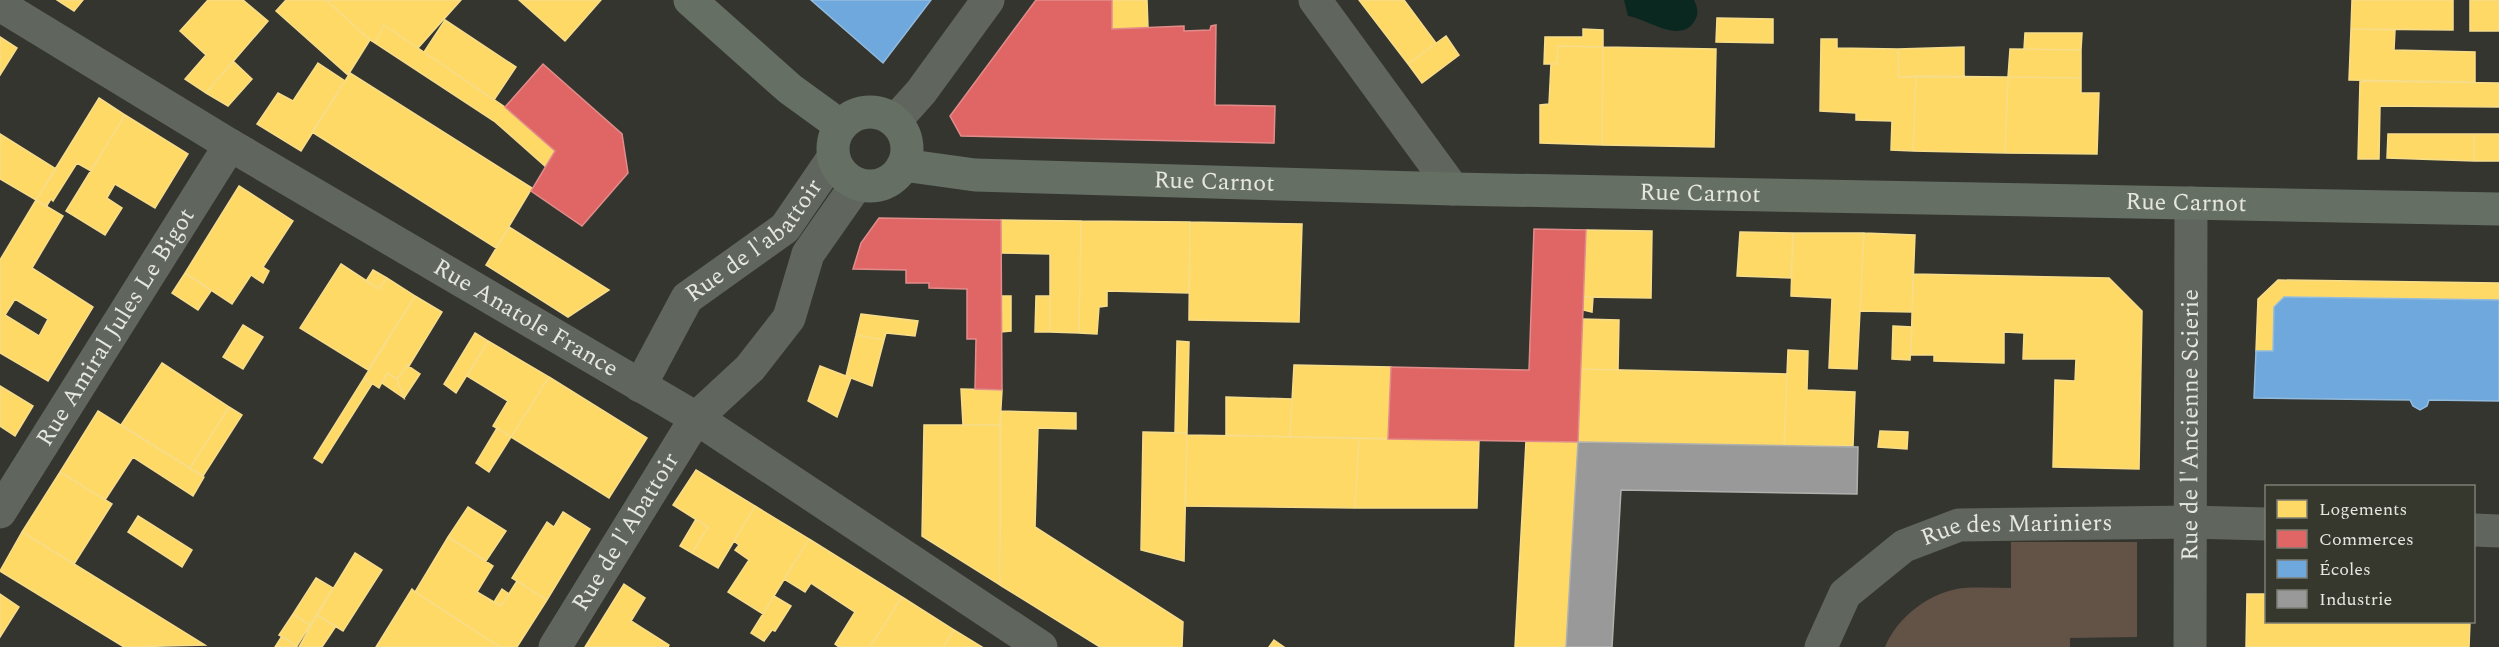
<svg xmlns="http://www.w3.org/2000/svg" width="2499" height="647" font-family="Spectral,serif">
<rect width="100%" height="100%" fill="#353530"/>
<path fill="#635246" d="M2011 542H2137V637L2070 638V647H1885C1897 617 1931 591 1964 588 1979 587 1995 588 2011 588Z"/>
<path fill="#0a2820" d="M1624 0H1694C1698 8 1699 15 1694 22 1679 44 1648 19 1628 16Z"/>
<path fill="#ffd966" stroke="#f7dd8a" stroke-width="1.5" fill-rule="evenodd" d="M57 0H83L74 11Z
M208 0H243L268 21 206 93 185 79 206 55 180 31Z
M286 0H326L370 40 348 75 276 11Z
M326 0H461L418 48 384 25 375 43 370 40Z
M519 0H601L565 41Z
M1112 0H1147L1148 28 1112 29Z
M1359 0H1404L1436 43 1408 64Z
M2352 0H2453V30L2351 29Z
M2470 0H2499V31H2470Z
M1717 18 1773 19V43L1716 42Z
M445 20 516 67 494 100 424 52Z
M384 25 505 107 555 151 545 166 494 121 375 43Z
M1583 29 1603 30V47L1558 46 1557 64H1544L1545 37H1583Z
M2351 29 2395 30 2394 50 2475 52V82L2349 80Z
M2025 33H2082L2081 50 2024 49Z
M1446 36 1459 55 1422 83 1408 64Z
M0 37 17 48 0 75Z
M1821 39H1837V48L1898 49 1899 77 1916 76 1913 151 1891 150 1892 121 1856 120V113L1820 111Z
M1558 46 1603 47 1602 145 1540 143V105L1549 104 1551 64H1557Z
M1603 47 1716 49 1714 147 1602 145Z
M1964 47V77H1899L1898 49Z
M2010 49 2081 50V78L2008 77Z
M233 61 252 79 228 106 206 93Z
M318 63 345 81 301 151 257 124 278 93 293 101Z
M350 73 532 188 496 248 312 132Z
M1916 76 2008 77 2005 153 1913 151Z
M2008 77 2081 78V93H2099L2097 154 2005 153Z
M2360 81 2499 83V107L2380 106 2379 159H2358Z
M99 98 125 115 91 171 77 163 53 201 51 199 46 207 36 200Z
M125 115 188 154 155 208 115 184 107 198 122 208 105 235 66 211Z
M0 134 56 169 36 200 0 179Z
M2388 134H2474V161L2387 158Z
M2474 134H2499V161H2474Z
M239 186 293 221 263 267 269 271 263 283 251 275 232 304 185 273Z
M36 200 63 216 32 268 93 307 48 381 0 353V260ZM15 299 48 319 39 336 5 315Z
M1001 220 1081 221 1079 333 1050 332V254L1001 253Z
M1081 221 1190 222 1189 293 1107 291V306L1099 307 1097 334 1079 333Z
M1190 222 1302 224 1299 322 1189 320Z
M509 227 609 290 568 317 486 265Z
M1586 230 1652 231 1651 298 1583 297Z
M1740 232 1793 233 1791 278 1737 276Z
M1793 233H1864L1857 369 1829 368 1832 298 1791 296Z
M1864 233 1915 235 1912 312 1860 311Z
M341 264 379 289 387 278 415 296 368 370 300 328Z
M373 270 387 278 379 289 366 281Z
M185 273 211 291 198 310 172 293Z
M1913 274 2109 278 2142 311 2139 469 2053 467 2055 380 2075 381 2076 359H2023L2024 333 2004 332V363L1934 361V355H1911Z
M2278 280 2499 283V300L2284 297 2274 307 2273 351H2256L2258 299Z
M415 296 442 312 409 366 407 365 397 379 387 373 379 388 364 378Z
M1002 296H1011V331L1001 332Z
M1036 296H1050V332H1035Z
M1583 297H1593L1592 312 1583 310Z
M861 314 918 321 915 336 886 333 884 340 856 335Z
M1582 319 1619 320 1618 370 1580 369Z
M243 325 263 337 243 369 223 357Z
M1893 326 1912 327 1910 360 1892 359Z
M475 333 488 341 456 393 444 384Z
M856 335 884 340 872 386 846 376Z
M488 341 549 377 511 437 493 426 508 401 467 376Z
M1177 341 1189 342 1187 433H1175Z
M1788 350 1808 351 1807 390 1855 392 1853 446H1784Z
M162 363 229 407 190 468 121 425Z
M407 365 420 374 404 398 397 379Z
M1294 365 1391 367 1388 439 1290 437Z
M820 366 851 378 837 417 808 401Z
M1580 369 1787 374 1784 446 1578 442Z
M387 373 397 379 404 398 382 383Z
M549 377 647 438 609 498 511 437Z
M364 378 372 384 322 463 314 458Z
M0 386 33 406 15 436 0 426Z
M961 389 1002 390 1000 425H963Z
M1226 397 1292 399 1290 437 1226 435Z
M229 407 242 415 203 476 190 468Z
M98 411 204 477 193 496 133 457 105 500 60 472Z
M1001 411 1076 413V429L1038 428 1035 527 1183 622 1182 647H1100L1000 585Z
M924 425H1000V585L922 536Z
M497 428 511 437 489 472 476 463Z
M1880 431 1908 432 1907 449 1878 447Z
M1143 432 1187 433 1184 561 1141 550Z
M1187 435 1359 438 1355 508 1185 506Z
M1359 438 1479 440 1477 508H1355Z
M1526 441 1578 442 1566 647H1515Z
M696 470 755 506 718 568 692 553 708 527 673 505Z
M60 472 112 504 74 564 22 532Z
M755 506 809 539 763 614 728 592 749 560 735 550 739 545 734 541Z
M468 507 506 531 486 561 448 537Z
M563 512 590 529 547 600 512 578 547 522 554 527Z
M138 516 192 550 182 567 128 532Z
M696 519 708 527 692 553 680 546Z
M22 532 74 564 205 645 124 647 0 571Z
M448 537 493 566 477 592 494 602 501 606 517 581 547 600 517 647H500L415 592Z
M809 539 902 597 870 647H839L835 644 855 612 811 583 805 592 784 579Z
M355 553 382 570 343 631 317 615Z
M316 578 333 588 310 625 293 614Z
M624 584 645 598 631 621 669 645 668 647H585Z
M412 589 415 592 500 647H376Z
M502 589 509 594 501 606 494 602Z
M0 594 19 607 0 637Z
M2247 594H2266V622H2470L2469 647H2246Z
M774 596 791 606 775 631 772 630 764 641 751 633Z
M902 597 954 630 943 647H870Z
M293 614 310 625 297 646 279 635Z
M317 615 336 626 322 647H299Z
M954 630 982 647H943Z
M282 636 297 646V647H275Z
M1274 640 1284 647H1269Z"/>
<path fill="#e06666" stroke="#e28c8a" stroke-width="1.5" d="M1036 0H1112V29L1184 26V31L1210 30 1211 26 1216 25 1215 105 1275 106 1274 143 961 136 950 116Z
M543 64 622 134 628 173 582 226 531 191 555 151 505 107Z
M879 218 1001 220 1002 390 975 389 976 339H967V289L929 288V283H906V270L853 269 861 243Z
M1534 229 1586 230 1578 442 1388 439 1391 367 1529 370Z"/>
<path fill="#6fa8dc" stroke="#92bbdd" stroke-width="1.5" d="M811 0H931L883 63Z
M2284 297 2499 300V401L2429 400 2427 406 2420 410 2413 406 2410 400 2254 398 2256 351H2273L2274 307Z"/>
<path fill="#999" stroke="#b0b0ae" stroke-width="1.5" d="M1578 442 1858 447 1857 494 1621 490 1612 647H1566Z"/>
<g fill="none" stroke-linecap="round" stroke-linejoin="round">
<g stroke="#60665e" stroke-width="33">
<path d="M1315 0 1453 189"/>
<path id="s1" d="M0 5 230 145 696 418 1041 647"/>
<path d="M895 121 921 92 988 0"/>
<path id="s2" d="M640 386 687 298 785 228 833 158"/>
<path id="s3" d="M0 512 230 145"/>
<path d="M2474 530 2499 531"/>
<path id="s4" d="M555 647 696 418 750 368 789 318 808 254 857 184"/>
<path id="s5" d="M1821 647 1845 594 1904 546 1959 525 2190 522 2266 524"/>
<path id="s6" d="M2190 647 2191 203"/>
</g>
<g stroke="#666f64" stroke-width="33">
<path d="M690 0 790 89 841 126"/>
<circle cx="870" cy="149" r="37"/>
<path id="s7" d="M903 165 975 175 1453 189 2499 209"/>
</g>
</g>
<g text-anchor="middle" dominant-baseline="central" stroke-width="6" stroke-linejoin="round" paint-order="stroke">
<g font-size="24" fill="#e5e6df" stroke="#36382d">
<text stroke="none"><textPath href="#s7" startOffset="312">Rue Carnot</textPath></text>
<text stroke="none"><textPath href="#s7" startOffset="798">Rue Carnot</textPath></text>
<text stroke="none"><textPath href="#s7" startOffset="1284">Rue Carnot</textPath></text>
<text stroke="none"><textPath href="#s2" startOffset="189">Rue de l'abattoir</textPath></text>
<text stroke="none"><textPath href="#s1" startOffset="612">Rue Anatole France</textPath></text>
<text stroke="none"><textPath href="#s3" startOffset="218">Rue Amiral Jules Le Bigot</textPath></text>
<text stroke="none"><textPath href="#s6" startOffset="222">Rue de l'Ancienne Scierie</textPath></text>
<text stroke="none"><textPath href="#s4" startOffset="135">Rue de l'Abattoir</textPath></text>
<text stroke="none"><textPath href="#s5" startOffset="250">Rue des Mariniers</textPath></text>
</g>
</g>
<rect x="2265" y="485" width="210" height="138" fill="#36382d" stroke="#7c7e74" stroke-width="1.5"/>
<rect x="2277" y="500" width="30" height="18" fill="#ffd966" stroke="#7c7e74" stroke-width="1.5"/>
<text x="2319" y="515" font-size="18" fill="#e5e6df">Logements</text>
<rect x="2277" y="530" width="30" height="18" fill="#e06666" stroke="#7c7e74" stroke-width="1.5"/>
<text x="2319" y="545" font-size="18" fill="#e5e6df">Commerces</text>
<rect x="2277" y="560" width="30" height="18" fill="#6fa8dc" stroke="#7c7e74" stroke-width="1.5"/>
<text x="2319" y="575" font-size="18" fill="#e5e6df">Écoles</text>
<rect x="2277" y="590" width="30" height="18" fill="#999999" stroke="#7c7e74" stroke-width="1.5"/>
<text x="2319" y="605" font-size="18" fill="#e5e6df">Industrie</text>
</svg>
